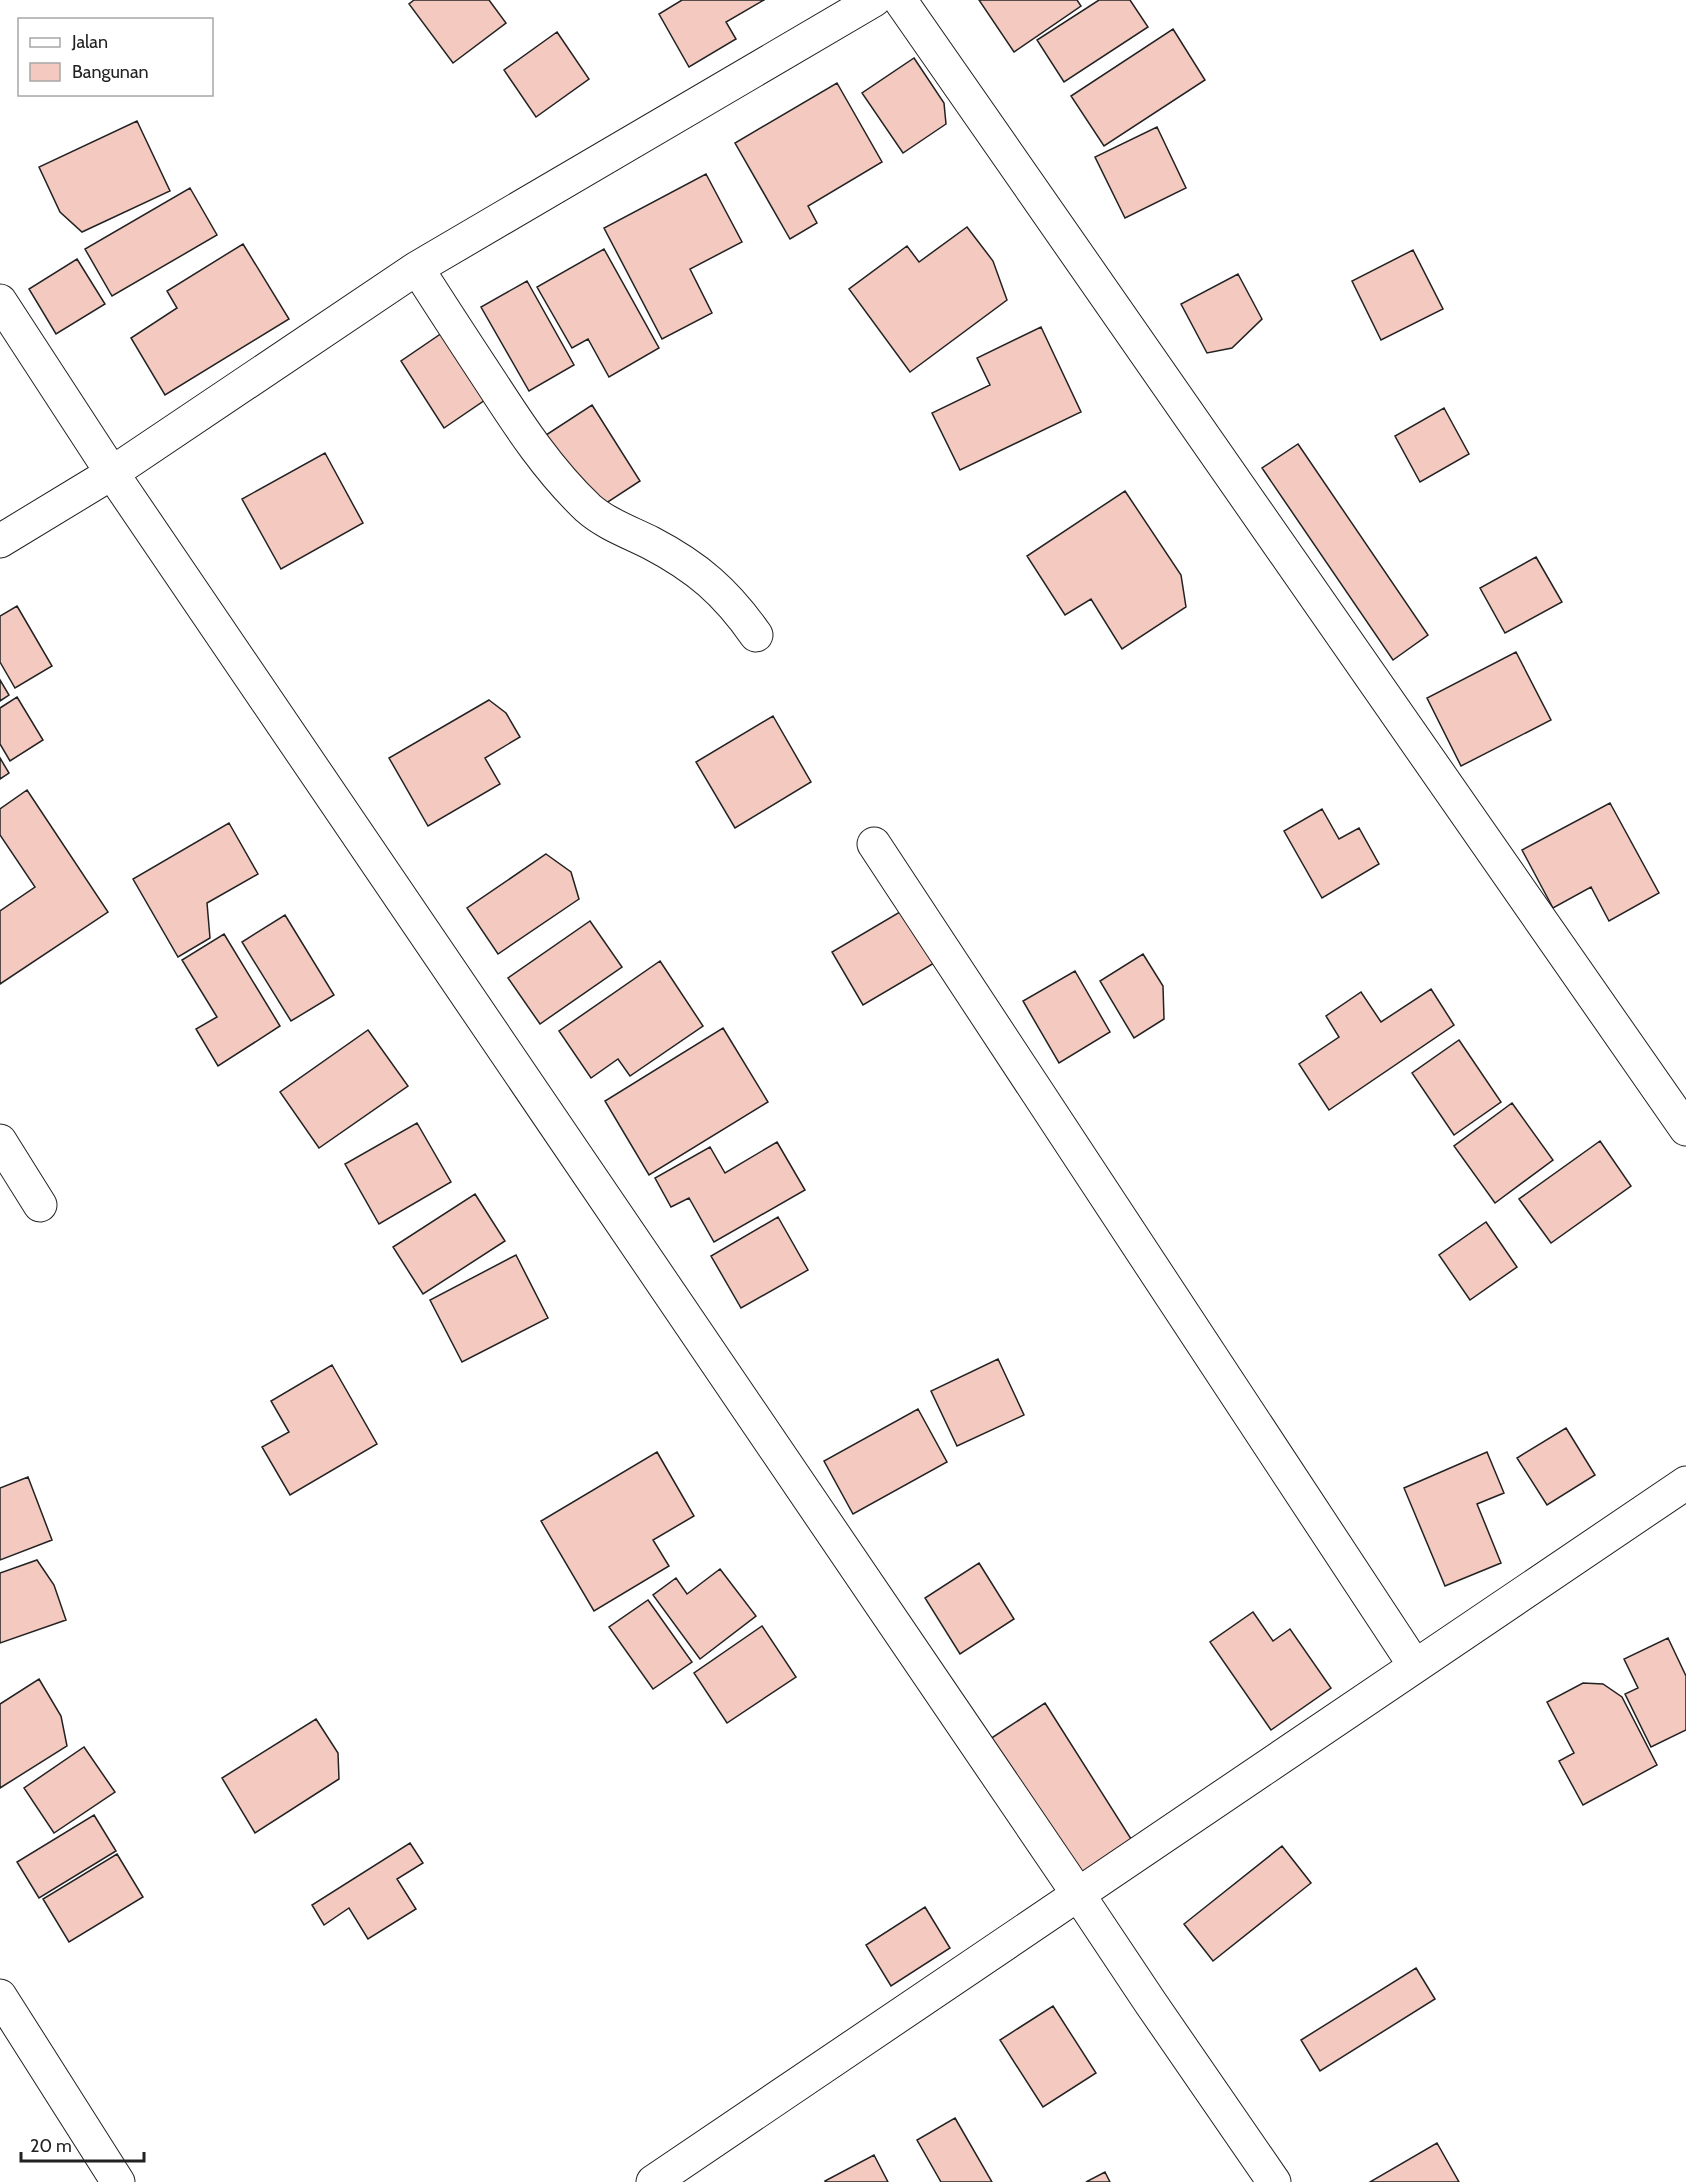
<svg xmlns="http://www.w3.org/2000/svg" width="1686" height="2182" font-family="Cabin,sans-serif">
<rect width="100%" height="100%" fill="#fff"/>
<path fill="#f3c9c0" stroke="#222" stroke-width="1.5" d="M414 0H489L506 23 453 63 409 4Z
M682 0H764L726 22 736 39 689 67 659 14Z
M979 0H1077L1081 6 1014 52Z
M1099 0H1130L1148 27 1064 82 1037 40Z
M1173 29 1205 80 1104 146 1071 96Z
M557 32 589 79 536 117 504 70Z
M914 58 944 103 946 124 903 153 862 93Z
M837 83 882 162 808 206 817 223 790 239 735 143Z
M137 121 170 191 82 232 60 212 39 167Z
M1157 127 1186 188 1125 218 1095 157Z
M706 174 742 242 690 269 712 313 662 339 604 228Z
M190 188 217 235 112 296 85 249Z
M967 227 993 261 1007 300 910 372 849 289 907 246 919 262Z
M243 244 289 319 165 395 131 338 177 308 167 291Z
M604 249 659 348 609 377 588 339 572 348 537 287Z
M1413 250 1443 309 1381 340 1352 281Z
M77 259 105 304 56 334 29 289Z
M1238 274 1262 319 1232 348 1207 353 1181 304Z
M527 281 574 365 529 391 481 307Z
M1041 327 1081 412 960 470 932 413 990 385 977 358Z
M442 333 485 400 444 428 401 361Z
M592 405 640 481 594 511 546 435Z
M1444 408 1469 454 1420 482 1395 436Z
M1298 444 1428 635 1393 660 1262 468Z
M325 453 363 523 281 569 242 499Z
M1125 491 1181 575 1186 607 1122 649 1091 599 1065 615 1027 556Z
M1536 557 1562 602 1505 633 1480 588Z
M17 606 52 666 15 688 0 662V616Z
M1516 652 1551 720 1461 766 1427 698Z
M0 680 9 695 0 701Z
M17 697 43 740 10 761 0 744V708Z
M489 700 506 713 520 737 485 758 500 784 428 826 389 758Z
M773 716 811 782 735 828 696 762Z
M0 758 9 773 0 779Z
M27 790 108 912 0 984V911L35 887 0 835V809Z
M1610 803 1659 893 1609 921 1591 887 1553 908 1522 850Z
M1322 809 1339 839 1359 828 1379 864 1322 898 1284 831Z
M229 823 258 874 207 903 210 938 178 957 133 879Z
M546 854 571 872 579 899 498 954 467 908Z
M910 906 941 959 863 1005 832 952Z
M285 915 334 995 291 1021 242 942Z
M590 921 622 967 540 1024 508 978Z
M224 934 280 1026 218 1066 196 1029 217 1017 182 960Z
M1143 954 1163 986 1164 1019 1134 1038 1100 981Z
M660 961 703 1026 630 1076 618 1059 591 1078 559 1031Z
M1075 971 1110 1032 1059 1063 1023 1001Z
M1431 989 1454 1025 1329 1110 1299 1064 1339 1037 1326 1016 1361 992 1381 1022Z
M723 1028 768 1102 649 1175 605 1101Z
M368 1030 408 1086 319 1148 280 1092Z
M1459 1040 1501 1102 1454 1135 1412 1073Z
M1512 1103 1553 1160 1495 1203 1454 1146Z
M417 1123 451 1182 379 1224 345 1164Z
M1600 1141 1631 1186 1551 1243 1519 1199Z
M777 1142 805 1190 714 1242 689 1198 671 1207 655 1178 710 1147 725 1173Z
M475 1194 505 1241 423 1294 393 1247Z
M778 1217 808 1270 741 1308 711 1256Z
M1486 1222 1517 1267 1470 1300 1439 1255Z
M516 1255 548 1318 462 1362 430 1300Z
M998 1359 1024 1415 957 1446 931 1391Z
M332 1365 377 1444 290 1495 262 1447 289 1432 271 1401Z
M918 1409 947 1462 853 1514 824 1461Z
M1566 1428 1595 1475 1547 1505 1517 1458Z
M657 1452 694 1516 653 1540 669 1566 594 1611 541 1521Z
M1487 1452 1504 1493 1477 1504 1501 1563 1445 1586 1404 1488Z
M28 1477 52 1540 0 1560V1488Z
M37 1560 54 1585 66 1620 0 1643V1573Z
M979 1563 1014 1619 960 1654 925 1598Z
M720 1569 756 1616 700 1659 653 1595 676 1578 687 1594Z
M648 1600 692 1662 653 1689 609 1627Z
M1253 1612 1273 1641 1290 1629 1331 1688 1271 1730 1210 1642Z
M762 1626 796 1677 727 1723 694 1673Z
M1668 1638 1686 1676V1730L1651 1747 1625 1694 1638 1688 1624 1659Z
M39 1679 61 1716 67 1746 0 1788V1704Z
M1583 1683 1603 1684 1622 1697 1657 1765 1583 1805 1559 1761 1574 1753 1547 1702Z
M1045 1703 1133 1842 1078 1878 990 1739Z
M316 1719 338 1753 339 1779 255 1833 222 1778Z
M84 1747 115 1792 54 1833 24 1788Z
M94 1815 116 1851 39 1898 17 1862Z
M410 1843 423 1863 397 1879 416 1909 368 1939 349 1908 324 1925 312 1905Z
M1282 1846 1311 1883 1213 1961 1184 1924Z
M117 1854 143 1897 69 1942 43 1899Z
M925 1907 950 1948 891 1986 866 1945Z
M1416 1968 1435 1999 1320 2071 1301 2040Z
M1053 2006 1096 2073 1043 2107 1000 2040Z
M955 2118 992 2182H941L917 2140Z
M1437 2143 1459 2182H1370Z
M874 2155 888 2182H825V2181Z
M1105 2172 1110 2182H1086Z"/>
<g fill="none" stroke-linecap="round" stroke-linejoin="round">
<defs>
<path id="street" d="M900 0 1686 1129
M417 268C441 306 466 344 491 382 520 427 549 471 588 508 606 524 629 532 651 543 697 567 726 592 756 635
M0 301 112 473 1078 1894 1150 2002 1274 2182
M0 541 112 473 417 268 874 0
M874 844 1415 1666
M0 1141 40 1205
M653 2182 1686 1483"/>
<path id="secondary" d="M0 1996 118 2182"/>
</defs>
<use href="#street" stroke="#222" stroke-width="35"/>
<use href="#secondary" stroke="#222" stroke-width="35"/>
<use href="#street" stroke="#fff" stroke-width="33"/>
<use href="#secondary" stroke="#fff" stroke-width="33"/>
</g>
<rect x="18" y="18" width="195" height="78" fill="#ffffff" stroke="#a7a7a7" stroke-width="1.5"/>
<rect x="30" y="38" width="30" height="9" fill="#ffffff" stroke="#a7a7a7" stroke-width="1.5"/>
<text x="72" y="48" font-size="18" fill="#222222">Jalan</text>
<rect x="30" y="63" width="30" height="18" fill="#f3c9c0" stroke="#a7a7a7" stroke-width="1.5"/>
<text x="72" y="78" font-size="18" fill="#222222">Bangunan</text>
<path d="M21 2152v9h123v-9" fill="none" stroke="#222222" stroke-width="3"/>
<text x="30" y="2152" font-size="18" fill="#222222" stroke="#ffffff" stroke-width="4.5" paint-order="stroke">20 m</text>
</svg>
